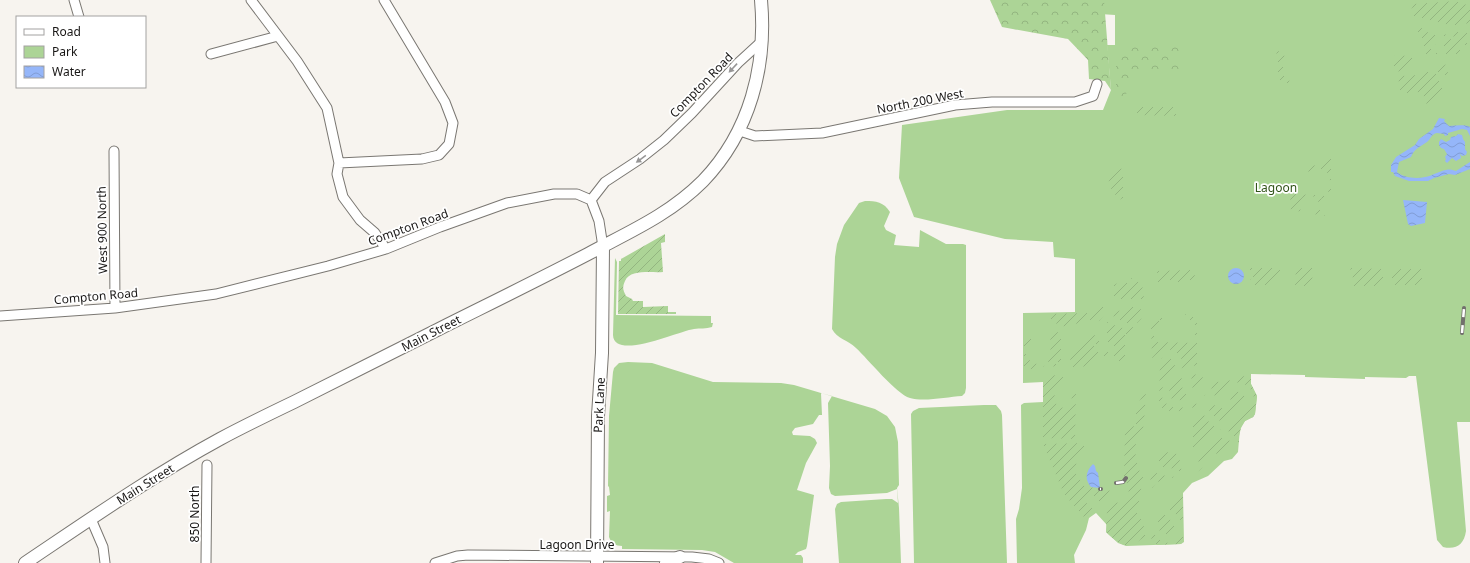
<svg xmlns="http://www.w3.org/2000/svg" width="1470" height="563" font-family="'Noto Sans',sans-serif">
<defs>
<pattern id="forest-crowns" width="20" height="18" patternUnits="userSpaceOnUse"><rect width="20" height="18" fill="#acd496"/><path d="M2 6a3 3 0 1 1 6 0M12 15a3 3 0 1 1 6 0" fill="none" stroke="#93b580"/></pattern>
<pattern id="garden-furrows" width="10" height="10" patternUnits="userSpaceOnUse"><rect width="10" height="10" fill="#acd496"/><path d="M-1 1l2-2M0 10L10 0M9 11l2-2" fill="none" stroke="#93b580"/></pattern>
<pattern id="water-waves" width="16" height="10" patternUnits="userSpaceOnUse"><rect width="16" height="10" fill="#95b6f9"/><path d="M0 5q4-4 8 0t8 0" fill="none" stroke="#809cd5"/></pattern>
</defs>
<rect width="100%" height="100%" fill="#f7f4ef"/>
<path fill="#acd496" d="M1008 0H1470V422H1457L1466 531C1464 545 1456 550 1443 547L1437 540 1416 376H1409L1406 378 1365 377V379L1305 377V375L1251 374V384L1257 396 1255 414 1253 417 1245 421 1240 428 1238 452 1232 459 1224 461 1208 476 1192 483 1183 493 1184 542 1181 544 1126 546 1118 543 1106 532 1107 525 1096 513 1089 518 1086 530 1074 555 1075 563H1017L1016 519 1019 509 1022 488 1021 405 1024 403 1043 402V382L1023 383V313L1075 312V259L1054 257 1053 242 1005 239 914 217 899 178 902 125 1007 110H1103L1111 90 1107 45H1115V15L1085 13Z
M865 201C876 201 884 202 890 212L884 226 886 230 896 235 894 245 919 247 920 230 946 244H963L966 245V388L965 393 962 396C947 397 924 402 910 398 896 394 868 359 856 348 848 340 837 339 832 329L835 257 837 244 844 225 859 203Z
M615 258 617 262 616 315 711 316V323H713L712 327C706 329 700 328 694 329 679 331 614 361 613 335Z
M628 362 652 363 713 382 781 383 794 385 875 409 887 416 895 427 898 442 899 485 897 488 899 508 901 563H839L835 509 837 504 841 502 886 499H892L898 503 897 489 887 493 835 496 831 494 829 488 830 466 828 403 832 396 821 393 822 415H819L813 424 795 428 792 432 793 435 810 436 815 439 817 443 806 463 797 490 814 495 807 546 806 549 798 552 795 555H801L803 558V563H734L715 552 702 550 622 549V546C616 546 611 543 609 537L610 511 607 512V496L610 495 609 487 608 486 609 416 613 372 614 368 619 363Z
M984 405H996L1001 411 1002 415 1007 563H914L911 414 913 411 919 408Z"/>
<path fill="url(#forest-crowns)" d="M990 0H1104L1111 90 1105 81 1089 79 1088 60 1068 39 1002 27Z
M1122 44 1181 45V71C1171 71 1144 72 1136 76 1130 80 1127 89 1126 95L1116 99V61Z"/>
<path fill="url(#garden-furrows)" d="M1456 1 1461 4 1470 5V23L1456 25H1449L1414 16 1411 10 1414 4Z
M1422 28 1423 29 1421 31 1423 33 1426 31 1431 35H1436V44L1431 45V53H1444V35L1450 33 1451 40H1454L1453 32H1467V45H1470H1460V54H1424V44H1418V43H1426V38H1418V29Z
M1279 51H1283L1286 62 1283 63V74L1284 76H1288L1290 83H1280V79L1278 78V55H1276L1277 52Z
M1394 56C1401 55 1411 55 1415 61L1410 68C1404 68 1400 72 1394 72Z
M1447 64 1448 72 1447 75H1439V88H1445V91L1441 94 1438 100 1425 104 1423 101 1424 96 1422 93 1417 92 1412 96H1409L1406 91H1402L1398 89 1399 79 1402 76 1418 75 1425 69H1428V74H1438V68Z
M1137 107H1176V116L1137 115Z
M1331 154V196L1328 191 1330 187 1329 185C1334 172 1319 163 1309 173L1308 170 1312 166 1321 164 1322 159Z
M1117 168 1123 169V198L1119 200 1108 184 1112 172Z
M1290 191H1297L1302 195 1311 194 1319 196H1326V198H1322L1320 201V211L1322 214 1326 216 1313 214C1317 212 1319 209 1319 204 1317 190 1293 195 1301 211L1291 212Z
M665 234V242L661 243 663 272C651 273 630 269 625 281 622 288 623 290 626 296L632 299 633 301H643V307L668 306V312H676V314H618L619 261H621V259Z
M1250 268H1280V279L1273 285H1250V280L1253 278V276L1250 274Z
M1296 268H1315L1312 276 1314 286H1295Z
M1350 268 1383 269V286H1349L1353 277Z
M1392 269H1422V285H1392Z
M1191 270 1194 271 1195 274 1194 279 1191 280H1180V282H1176V280H1168L1162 284 1158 282 1157 271Z
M1127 278V284H1131V278L1142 284 1144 299H1131L1129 296 1127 297V299H1114V285Z
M1096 304H1100L1103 307 1105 314 1099 321 1090 322V313H1096Z
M1130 307H1136L1144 311 1141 319 1137 323H1125L1113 316 1116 312Z
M1159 312H1162V320H1159V331H1154V342L1195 343V320H1186V315H1182L1188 314 1190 317H1195L1197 320V365C1180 369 1176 385 1189 397 1183 401 1168 403 1169 392 1171 380 1188 371 1181 358 1179 354 1175 351 1171 350 1163 348 1158 353 1152 358L1151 325Z
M1088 313V320L1066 327 1057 324 1049 317V314Z
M1107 322 1121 328 1135 327V334H1125V361H1118V356H1100L1093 366 1073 367V364H1070L1071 350C1080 342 1086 335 1099 335V344H1094V352H1114V342H1107Z
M1058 332 1061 334V362H1056V366L1050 367 1044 370 1043 367 1049 363 1047 359C1056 348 1043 338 1058 332Z
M1024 339H1036C1022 343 1022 360 1036 363L1038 368 1024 370Z
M1167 357 1173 360 1175 365C1172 377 1154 389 1165 402 1167 405 1171 407 1176 408 1182 408 1188 407 1193 402L1197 404V406C1186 410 1169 416 1159 405L1160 362 1162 358Z
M1251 374V384L1257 396 1255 414 1253 417 1245 421 1241 428 1239 436V443L1231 432 1224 430V428C1232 422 1245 416 1251 407 1261 393 1243 376 1229 385 1226 388 1224 392 1221 395L1204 396C1211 392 1214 387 1212 379L1221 383Z
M1057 375 1062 376 1064 379C1059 388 1049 396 1058 406 1072 413 1070 400 1074 391L1078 390 1076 393 1075 439 1043 438V382L1050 376Z
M1193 375C1201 373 1206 378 1203 386L1196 391 1191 386 1190 382Z
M1146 390 1144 422 1142 434 1136 443 1135 451 1138 468 1143 477 1138 507 1134 508V513H1139L1145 530V536C1128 551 1121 546 1106 532 1107 524 1104 508 1113 504 1119 502 1123 502 1128 498L1129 488 1124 476 1125 431 1127 427 1136 426V407Z
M1235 392C1243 391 1246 396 1245 403L1223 421C1215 422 1212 410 1205 407L1211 404C1215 405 1218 407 1221 408 1231 410 1229 396 1235 392Z
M1196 415H1204L1211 425 1221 429C1211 432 1199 440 1193 448V419Z
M1221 438H1226L1230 441 1229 450C1224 455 1217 452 1211 455 1204 459 1205 468 1197 472L1200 452Z
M1084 443V450L1077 458 1075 472 1085 487 1110 489 1103 505 1090 492 1083 500 1093 509 1084 517 1064 494 1043 444Z
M1169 452 1177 454 1179 456 1181 468 1183 474 1176 469 1163 467 1160 465C1157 458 1161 453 1169 452Z
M1151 471H1154C1160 477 1168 475 1175 477L1157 482 1152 488 1150 487Z
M1183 493V523L1174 512 1170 510 1169 506 1171 501Z
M1160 511 1174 523V528L1170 534H1164L1159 530 1158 521Z
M1152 529C1160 547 1174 547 1183 530V540L1181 544 1157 545 1151 538Z"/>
<path fill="url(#water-waves)" d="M1439 118 1445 119 1444 121 1449 126C1456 126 1463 124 1470 127V136L1467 130 1462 129 1448 133V135L1445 136 1444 134C1442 134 1439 133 1437 133 1431 134 1431 139 1427 142 1421 146 1414 149 1411 157L1399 162 1397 172C1404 178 1416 179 1425 177 1432 176 1439 171 1446 170 1449 169 1453 170 1456 171L1470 162V169L1455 175 1449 174 1434 178 1428 181H1409L1395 176 1393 172H1391V165L1396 157 1415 145 1419 139 1433 129Z
M1458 134 1462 135 1463 139 1465 142V149L1467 152 1466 155 1462 156 1460 154 1461 158 1456 161 1452 158 1447 163 1445 161 1446 159 1445 157 1447 154 1444 149 1441 148 1439 145V142L1441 139 1446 142 1450 140 1451 137 1456 136Z
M1403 200 1427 202 1425 223 1411 226 1408 224Z
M1228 276a8 8 0 1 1 16 0a8 8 0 1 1-16 0Z
M1093 464 1095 466 1096 471 1098 473 1100 488 1091 487C1084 479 1086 471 1093 464Z"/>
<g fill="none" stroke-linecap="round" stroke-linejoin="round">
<defs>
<path id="minor" d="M74 0 79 17
M251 0 297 61 327 108 339 163 337 174 343 197 360 220 375 233 386 249
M211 54 278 36
M740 131 755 136 822 133 955 105 992 102H1075L1093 96 1097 84
M114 151 115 308
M339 163 422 159 439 155 449 144 453 123 445 102 384 0
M591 200 605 182 640 159 664 140 692 113 738 63 762 41
M591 200 599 221 603 247
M0 316 115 308 216 294 328 266 386 249 440 227 507 203 554 194H577L591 200
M91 519 103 547 105 563
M206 563 207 465
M435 563 457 556 468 555 692 557 709 559 719 563"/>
<path id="major" d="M25 563C89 520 152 476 220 439 244 426 269 414 294 402 342 378 391 353 439 329 489 304 538 280 588 254 629 232 669 215 703 181 750 132 767 66 761 0
M597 563 598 416 602 353 603 247
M666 563 680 557"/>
</defs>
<use href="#minor" stroke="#7a7772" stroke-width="11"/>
<use href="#major" stroke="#7a7772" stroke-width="14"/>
<use href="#minor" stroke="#fff" stroke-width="9"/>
<use href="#major" stroke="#fff" stroke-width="12"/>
<defs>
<path id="rail" d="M1462 333 1464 308
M1116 483 1123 482 1126 478
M1100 489H1101"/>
</defs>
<use href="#rail" stroke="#72706d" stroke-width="4"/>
<use href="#rail" stroke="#fff" stroke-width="2.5" stroke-dasharray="8" stroke-linecap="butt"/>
</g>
<defs><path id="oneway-solid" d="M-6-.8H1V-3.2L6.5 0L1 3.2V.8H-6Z"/></defs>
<g fill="#979696">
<use href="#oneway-solid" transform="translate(733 68) rotate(133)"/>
<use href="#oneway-solid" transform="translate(641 159) rotate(144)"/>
</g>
<g text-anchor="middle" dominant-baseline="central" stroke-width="3.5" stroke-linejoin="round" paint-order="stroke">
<g font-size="12" fill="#181615" stroke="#fff">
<text transform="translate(701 85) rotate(-46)">Compton Road</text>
<text transform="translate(920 101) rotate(-11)">North 200 West</text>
<text transform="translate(408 227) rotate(-20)">Compton Road</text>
<text transform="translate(102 230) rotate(-91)">West 900 North</text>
<text transform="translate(96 296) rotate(-5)">Compton Road</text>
<text transform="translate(431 333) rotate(-27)">Main Street</text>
<text transform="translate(599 405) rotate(-87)">Park Lane</text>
<text transform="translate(145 484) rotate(-32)">Main Street</text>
<text transform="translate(194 514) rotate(-90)">850 North</text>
<text x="577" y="544">Lagoon Drive</text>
</g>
<g font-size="12" fill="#32541a" stroke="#fff">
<text x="1276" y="187">Lagoon</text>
</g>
</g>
<rect x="16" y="16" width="130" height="72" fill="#ffffff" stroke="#a3a2a1"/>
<rect x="24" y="29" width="20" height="6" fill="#ffffff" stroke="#a3a2a1"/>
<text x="52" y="36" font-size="12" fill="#181615">Road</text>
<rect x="24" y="46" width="20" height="12" fill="#acd496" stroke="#a3a2a1"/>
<text x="52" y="56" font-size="12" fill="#181615">Park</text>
<rect x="24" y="66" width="20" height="12" fill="url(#water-waves)" stroke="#a3a2a1"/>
<text x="52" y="76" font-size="12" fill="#181615">Water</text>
</svg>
